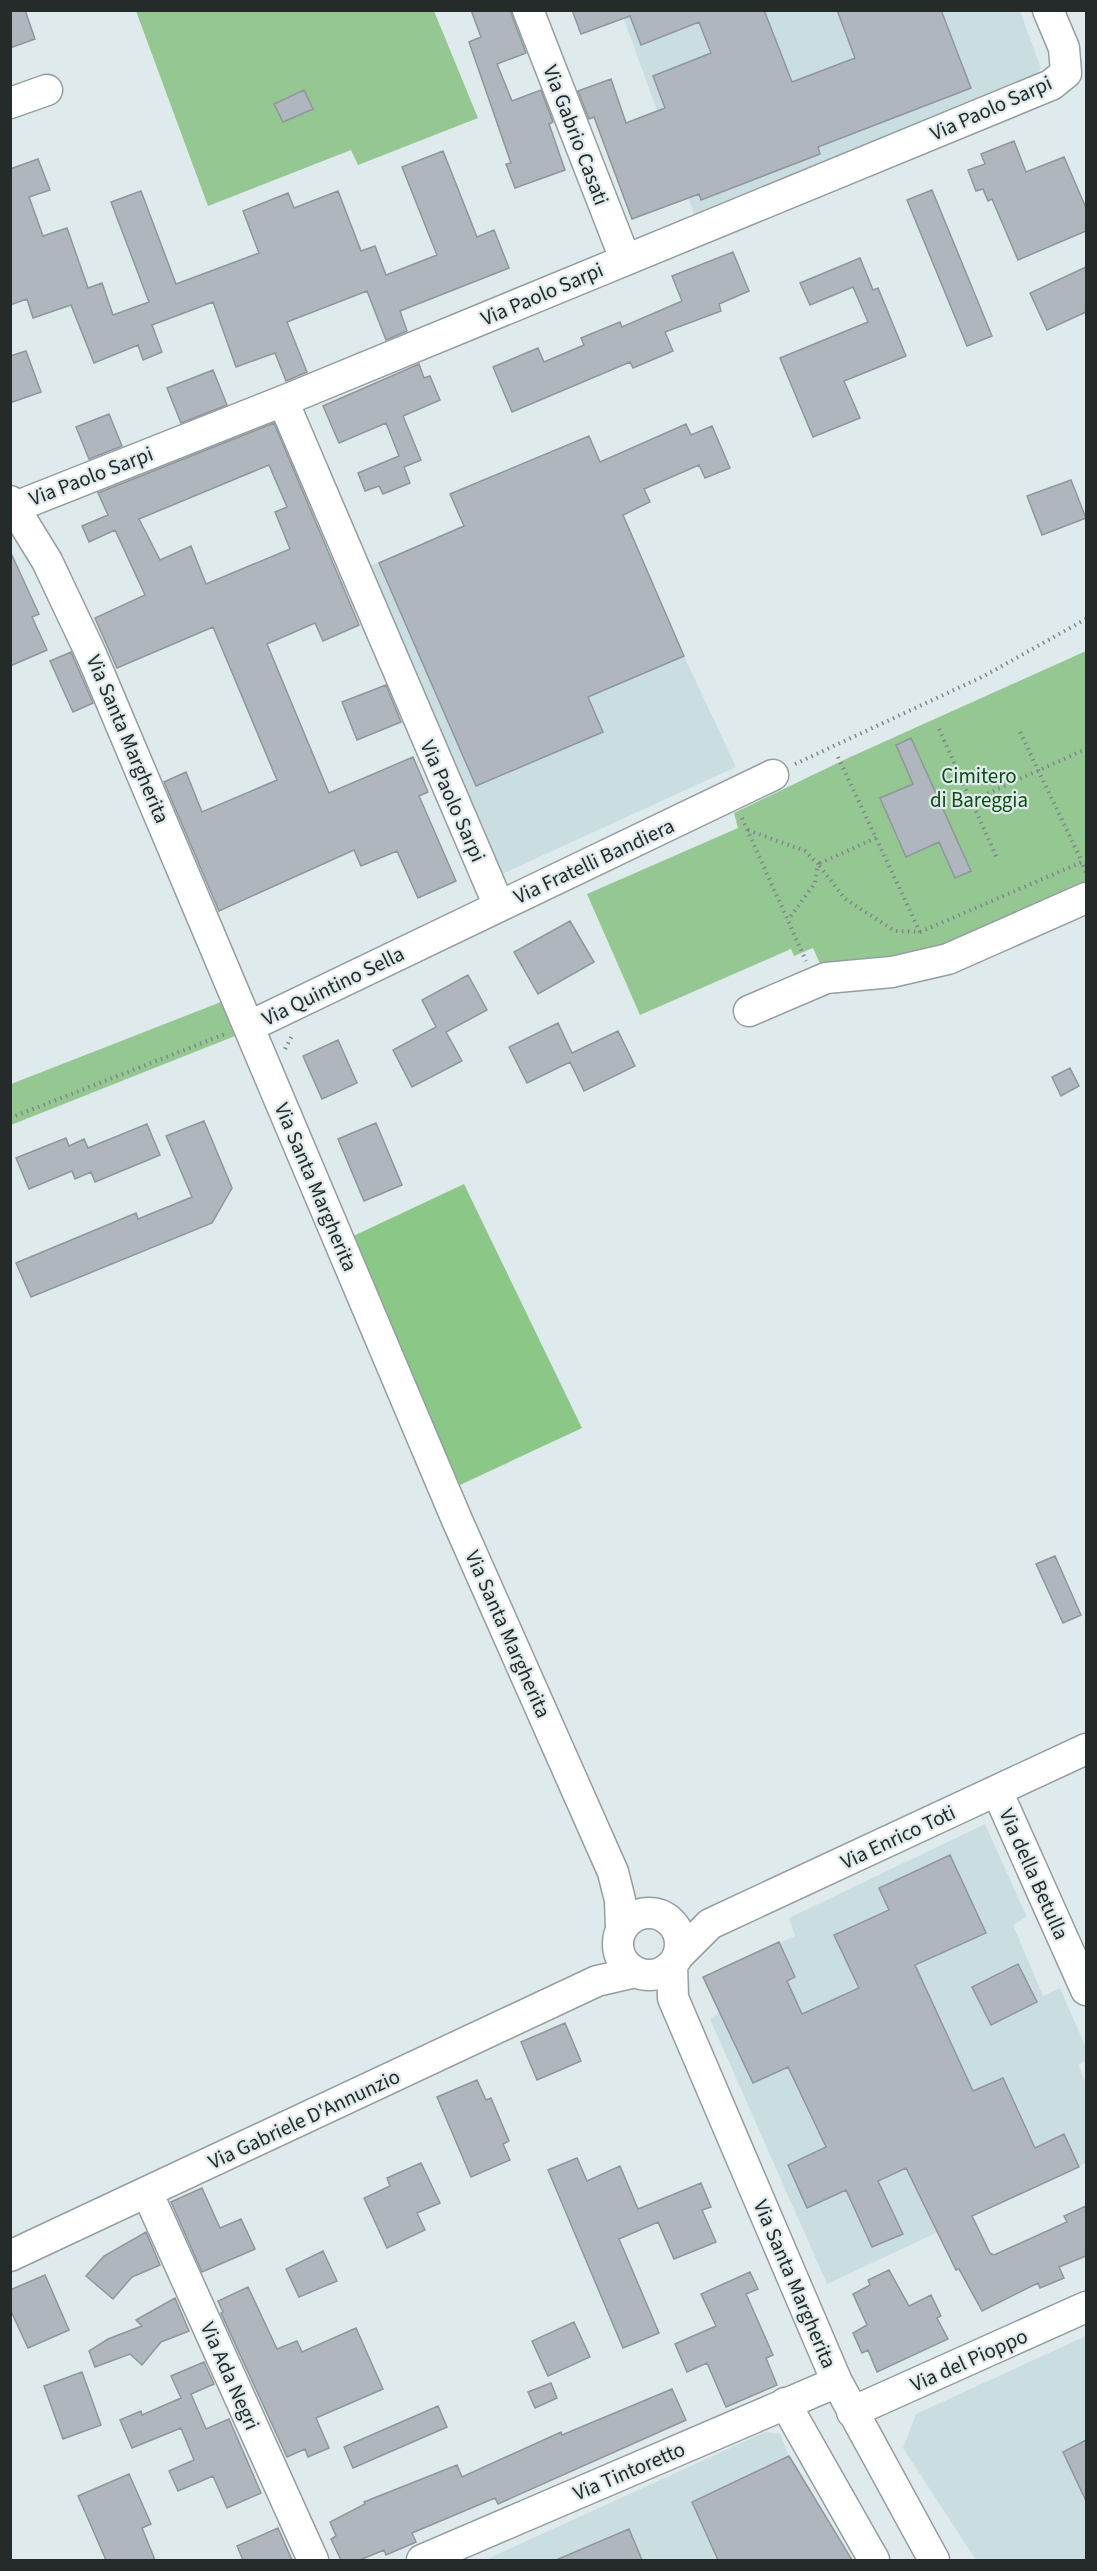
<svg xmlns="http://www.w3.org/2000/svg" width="1097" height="2571" font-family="'Source Sans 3',sans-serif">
<rect width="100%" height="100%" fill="#dfeaed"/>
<path fill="#cadee2" d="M621 11H1020L1041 68 1033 81 696 219Z
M589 436 684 656 736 767 500 875 367 567 464 526 450 494 495 474 512 513 523 465Z
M985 1824 1027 1917 1013 1925 1043 1996 1060 1988 1086 2048V2060L1078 2065 1086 2083V2163L827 2284 710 2019 719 2012 703 1977 795 1936 789 1918Z
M1086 2336V2560H976L903 2448 916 2414Z
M765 2432 780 2434 789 2456 852 2560H485Z"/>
<path fill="#95c793" d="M136 11H434L478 118 358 165 351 150 208 206Z
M1086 651V883L929 952 821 966 813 948 794 956 791 949 640 1015 587 894 738 828 734 813 848 758Z
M221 1002 235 1036 11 1125V1084Z"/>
<path fill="#8bc888" d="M464 1184 582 1428 460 1485 349 1238Z"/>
<path fill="#afb6bd" stroke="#8f969c" stroke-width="1.5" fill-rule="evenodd" d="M10 10H25L35 39 10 48Z
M471 10H510L526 53 497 64 512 101 541 90 553 122 549 124 565 170 515 188 506 164 511 163 469 42 481 37Z
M572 10H764L792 82 855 58 837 10H941L971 88 818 147 820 154 701 200 699 194 632 219 594 117 589 119 578 91 611 79 626 123 665 108 653 76 711 53 699 22 641 45 630 16 581 34Z
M304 90 313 109 283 122 274 104Z
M1014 141 1026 172 1064 157 1086 208V231L1018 260 992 199 988 201 983 189 976 191 968 170 985 164 981 154Z
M443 151 477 237 494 230 509 268 400 311 407 331 386 340 367 291 287 322 307 372 286 381 275 353 236 367 213 302 152 325 162 352 143 360 138 345 94 363 71 305 33 318 27 299 10 305V169L38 159 50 190 29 197 43 236 67 228 88 288 102 283 113 315 149 302 111 202 141 191 176 284 259 253 243 211 288 193 294 208 338 191 361 251 375 246 386 275 437 255 402 167Z
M932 190 992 336 967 346 907 200Z
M733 252 749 291 719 304 721 311 665 332 673 351 633 368 630 362 512 412 493 367 538 348 544 362 584 345 581 338 620 322 622 327 682 301 672 276Z
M860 258 873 290 878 288 906 356 844 381 860 418 813 437 780 358 868 322 853 287 810 305 800 283Z
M1086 267V312L1047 330 1030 293Z
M26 351 41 392 10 403V356Z
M419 364 424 378 430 376 440 400 403 416 421 460 404 467 410 483 383 494 379 486 365 491 358 473 399 456 386 423 339 443 323 406Z
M213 370 227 405 181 423 167 388Z
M109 414 122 446 89 459 76 427Z
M274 423 359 625 323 641 315 623 267 644 329 793 413 757 428 792 419 796 456 881 418 898 397 851 361 866 354 850 219 911 164 782 186 772 202 812 277 780 213 627 117 668 95 618 145 595 115 530 89 542 82 526 108 515 98 493ZM269 465 287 507 275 512 290 549 206 584 191 546 160 560 139 519Z
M686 424 691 435 712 426 730 468 705 478 699 465 644 489 650 502 623 515 684 656 588 697 603 732 476 786 379 563 464 526 450 494 589 436 600 462Z
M1071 480 1086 518 1042 535 1027 496Z
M10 551 39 614 32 617 47 650 10 666Z
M71 652 93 703 73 712 50 661Z
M386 685 401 722 357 740 342 702Z
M911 738 971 871 955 878 939 842 906 857 880 798 913 784 896 745Z
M570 921 594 962 538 994 514 952Z
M468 975 487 1010 446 1032 462 1061 412 1087 393 1050 436 1027 422 1000Z
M558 1023 572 1053 618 1031 635 1066 584 1091 570 1062 527 1083 509 1047Z
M338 1040 357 1083 322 1099 303 1056Z
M1070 1068 1079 1086 1061 1096 1052 1077Z
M204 1121 232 1188 212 1223 31 1297 16 1263 136 1213 138 1219 192 1197 166 1136Z
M376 1123 402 1185 364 1201 338 1139Z
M147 1124 160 1155 95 1182 91 1172 75 1179 72 1171 29 1189 16 1158 66 1138 69 1146 84 1139 88 1148Z
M1055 1556 1081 1615 1063 1623 1036 1564Z
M950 1855 986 1933 915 1965 973 2091 1003 2078 1035 2148 1064 2134 1079 2167 972 2216 990 2253 994 2255 1067 2222 1064 2216 1086 2206V2256L1059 2267 1064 2278 1040 2288 1038 2283 982 2311 959 2269 956 2270 906 2168 878 2181 903 2234 872 2247 846 2190 807 2208 788 2165 826 2147 788 2067 753 2083 703 1977 779 1942 795 1977 787 1981 802 2014 859 1988 834 1935 889 1910 879 1888Z
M1018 1964 1037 2002 991 2025 972 1987Z
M565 2023 581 2061 537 2080 521 2042Z
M477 2080 486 2100 491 2098 509 2141 503 2144 510 2160 471 2177 437 2097Z
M577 2158 587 2181 620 2166 638 2209 701 2183 711 2207 702 2210 716 2242 674 2259 658 2222 619 2239 659 2333 623 2348 548 2170Z
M421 2163 440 2203 417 2213 425 2230 387 2248 364 2198 390 2186 387 2178Z
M202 2188 220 2228 241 2219 255 2249 202 2272 171 2202Z
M146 2232 160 2265 132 2277 113 2299 86 2276 104 2256Z
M323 2251 337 2281 299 2297 286 2269Z
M889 2270 909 2306 931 2295 941 2316 937 2318 948 2339 877 2372 868 2350 862 2353 853 2333 867 2325 853 2294 870 2285 868 2280Z
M750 2272 758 2289 746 2294 773 2355 766 2358 777 2385 726 2407 707 2363 687 2372 675 2344 716 2326 701 2294Z
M45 2275 69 2330 28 2348 10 2309V2290Z
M248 2287 277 2349 297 2341 302 2352 356 2328 383 2389 316 2418 329 2448 308 2457 305 2449 287 2457 221 2313 223 2312 218 2301Z
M175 2298 189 2331 161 2342 142 2365 130 2354 95 2367 89 2351 108 2339 142 2326 136 2320Z
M574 2322 590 2357 548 2376 532 2341Z
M204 2362 214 2384 191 2394 206 2429 229 2419 261 2493 227 2508 213 2476 178 2491 169 2471 194 2460 181 2428 132 2448 120 2420 141 2411 142 2415 181 2398 171 2376Z
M82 2372 101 2425 63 2439 44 2386Z
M551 2383 557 2398 535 2408 528 2392Z
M672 2389 686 2420 498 2504 495 2498 412 2533 416 2542 386 2555 384 2550 360 2560H341L331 2539 336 2536 330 2522 365 2504 364 2502 457 2465 462 2477 561 2432 562 2435Z
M438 2406 447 2427 353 2468 344 2447Z
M1086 2440V2501L1063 2452Z
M789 2456 852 2560H718L692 2502Z
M129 2474 151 2524 142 2528 155 2560H106L78 2496Z
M278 2528 292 2560H243L237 2546Z
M629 2529 642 2560H556Z"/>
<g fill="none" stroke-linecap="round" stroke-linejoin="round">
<defs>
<path id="minor" d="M528 10 625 259
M10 103 47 90
M283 401 499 906
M10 501 47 561 91 654 457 1520 613 1872 620 1900 621 1928
M10 509 283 401 1051 85 1066 73 1064 48 1048 10
M749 1011 826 978 892 972 948 959 1086 898
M250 1026 773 775
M997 1791 1086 1990
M618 1944a31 31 0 1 1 62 0a31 31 0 1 1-62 0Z
M679 1955 710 1924 1086 1749
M672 1965 673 1998 837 2382 934 2560
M147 2192 313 2560
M10 2256 597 1981 636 1972
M785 2403 874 2560
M852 2412 1086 2307
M422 2560 837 2382"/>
</defs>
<use href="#minor" stroke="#949ea1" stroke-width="33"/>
<path stroke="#80888a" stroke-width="4" stroke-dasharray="1.5 4.5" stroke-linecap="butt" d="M939 729 997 858
M1020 732 1082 862
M838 757 920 932
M795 764 984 676 1086 619
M971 801 1086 749
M742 818 806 961
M748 830 805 851 818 864 815 883 788 920
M876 838 818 864 845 899 895 931 920 932 1082 862 1086 873
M285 1049 293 1034
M10 1118 225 1034"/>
<use href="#minor" stroke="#fff" stroke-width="30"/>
</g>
<g text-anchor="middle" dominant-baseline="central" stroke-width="4.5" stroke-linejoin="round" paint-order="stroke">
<g font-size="21" fill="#252a2a" stroke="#dfeaed">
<text transform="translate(991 108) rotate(-24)">Via Paolo Sarpi</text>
<text transform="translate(576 135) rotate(69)">Via Gabrio Casati</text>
<text transform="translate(542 294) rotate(-23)">Via Paolo Sarpi</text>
<text transform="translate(91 476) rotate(-21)">Via Paolo Sarpi</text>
<text transform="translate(128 739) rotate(67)">Via Santa Margherita</text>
<text transform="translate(453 801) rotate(66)">Via Paolo Sarpi</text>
<text transform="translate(594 861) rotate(-25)">Via Fratelli Bandiera</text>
<text transform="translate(333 986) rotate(-26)">Via Quintino Sella</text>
<text transform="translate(316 1187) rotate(67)">Via Santa Margherita</text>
<text transform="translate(508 1634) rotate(66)">Via Santa Margherita</text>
<text transform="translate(898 1837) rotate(-25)">Via Enrico Toti</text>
<text transform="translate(1034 1874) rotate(66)">Via della Betulla</text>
<text transform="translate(304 2119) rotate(-25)">Via Gabriele D'Annunzio</text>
<text transform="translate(795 2284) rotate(67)">Via Santa Margherita</text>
<text transform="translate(969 2360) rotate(-24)">Via del Pioppo</text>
<text transform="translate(230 2376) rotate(66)">Via Ada Negri</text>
<text transform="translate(629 2471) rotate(-23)">Via Tintoretto</text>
</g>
<g font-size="21" fill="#0c4d10" stroke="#dfeaed">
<text x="979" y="776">Cimitero<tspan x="979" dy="24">di Bareggia</tspan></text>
</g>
</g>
<rect width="1097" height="2571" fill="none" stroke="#252a2a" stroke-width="24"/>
</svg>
